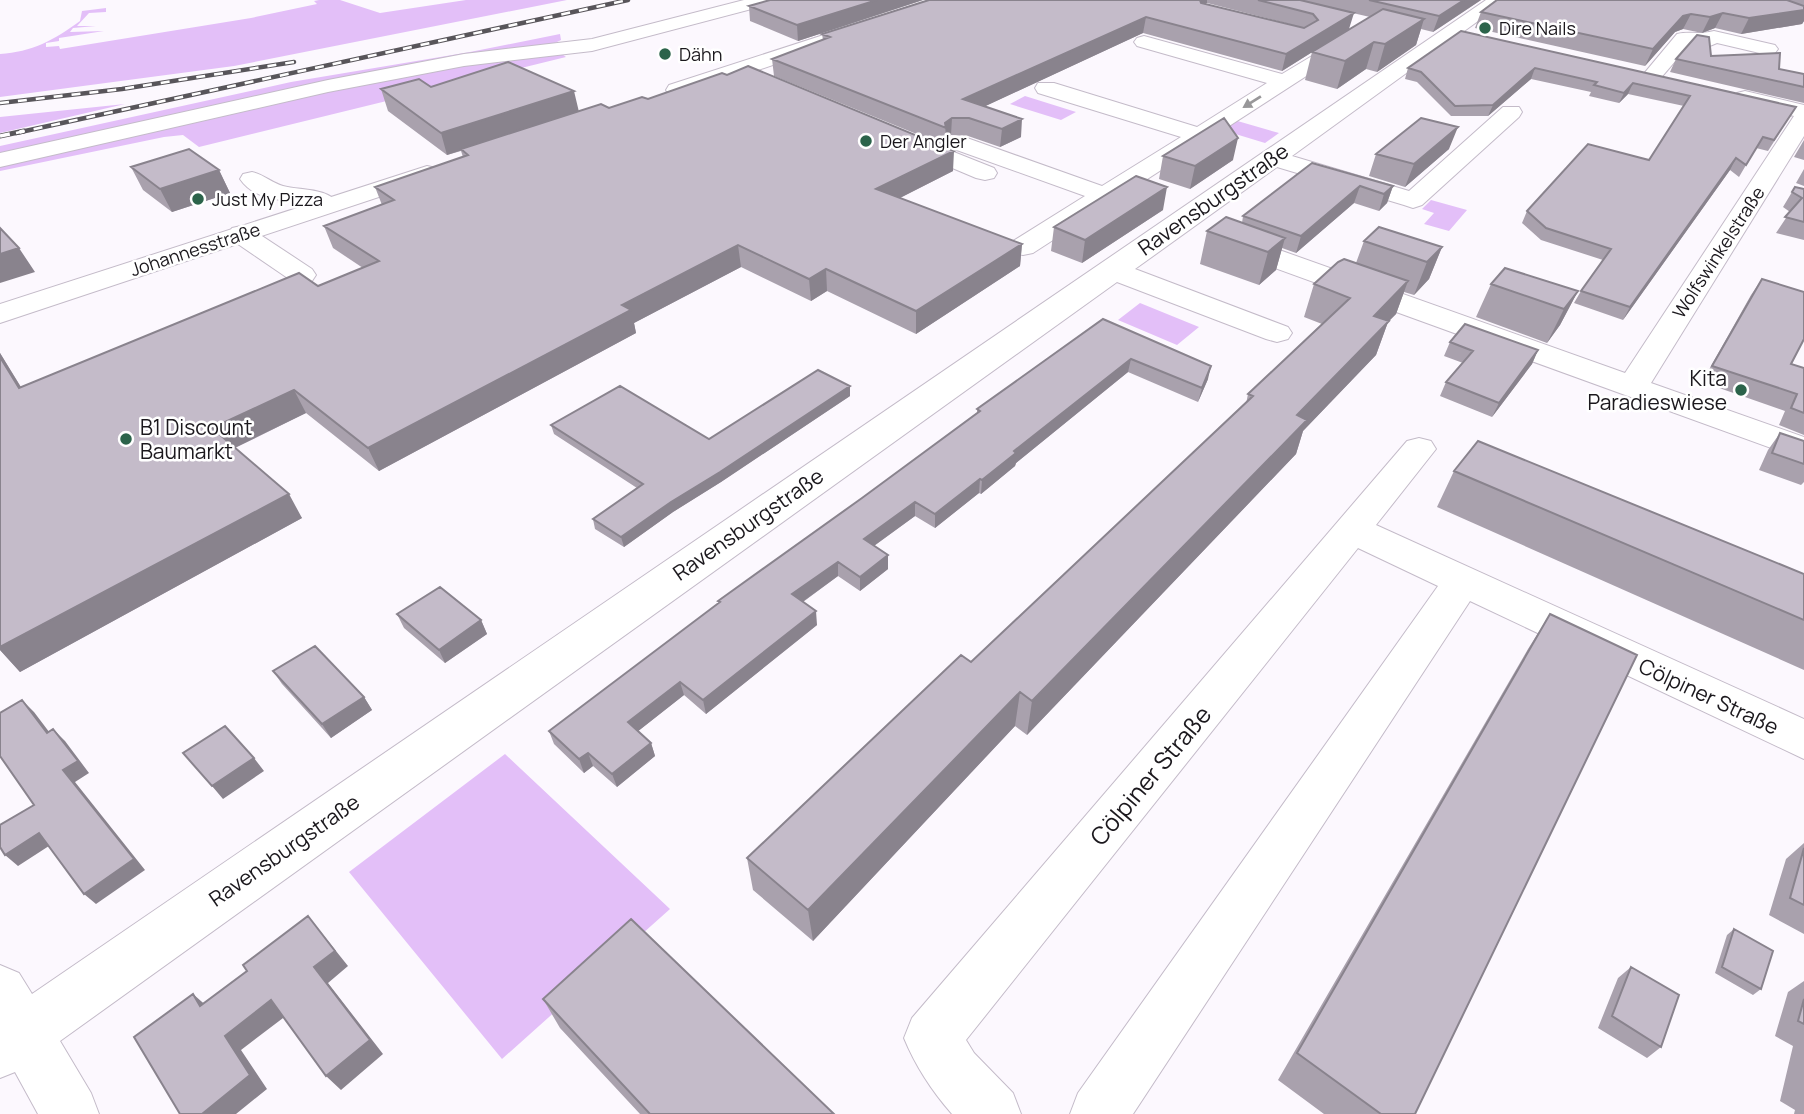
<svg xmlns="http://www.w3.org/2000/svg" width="1804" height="1114" font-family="Manrope,sans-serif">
<rect width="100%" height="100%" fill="#fcf8fe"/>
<path fill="#e3bff8" d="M319 0H340L380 13 466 0H567L234 66 0 97V54C32 52 54 40 80 21L82 11 106 8V12L89 13 77 26H96L73 28 70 32 104 31 59 38V41L46 43V47L59 46 60 49 251 18 317 4 314 1Z
M560 34 561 40 555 43V46L0 154V146L291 82 470 52Z
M555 49 566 57 199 147 183 135 164 137 0 171V166L335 87Z
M1025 96 1076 112 1061 120 1010 104Z
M125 104 0 133V117Z
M1234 120 1279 133 1265 143 1219 129Z
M1431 200 1467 210 1449 231 1424 224 1434 213 1422 209Z
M1140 303 1199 327 1177 345 1118 320Z
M505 754 670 909 502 1059 349 872Z"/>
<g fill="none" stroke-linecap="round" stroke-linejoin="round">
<defs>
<path id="minor" d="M744 0H774L771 4 592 51 464 66 328 92 0 167V153L328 80 464 54 592 39Z
M1486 0H1507L1292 156 1409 191 1503 107H1519L1522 112 1519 117 1422 205 1413 208 1404 205 1277 167 1135 269 1288 327 1292 333 1288 339 1277 342 1266 339 1117 282 60 1041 91 1093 99 1114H38L15 1072 0 1078V965L19 973 32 994Z
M1714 31 1775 45 1778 49 1775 53 1768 55 1717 43 1705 48 1689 45 1659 80H1645L1642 76 1677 34C1690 31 1698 35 1714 31Z
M1352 32 1362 38 1359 42 1033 253 1023 255 1013 253 1009 247 1013 241 1085 196 951 148 947 143 951 138H967L1102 186 1181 137 1038 93 1035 88 1038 83H1054L1197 127 1267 83 1137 46 1134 42 1137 38 1144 36 1282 74Z
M1745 91 1804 105V136L1651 383 1804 437V460L1220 248 1217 242 1220 236 1230 234 1240 236 1625 373 1794 116 1737 103 1734 98 1737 93Z
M906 133 994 168 997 173 994 178 985 180 976 178 898 145 894 140 898 135Z
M252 172C263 174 272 183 283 186 302 191 327 187 340 205L336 210C323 214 317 207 305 204 282 199 255 201 240 179L243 174Z
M241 226 250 228 312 269 316 275 312 281 302 283 292 281 232 240 228 234 232 228Z
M1419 438 1431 441 1436 449 1376 525 1804 719V759L1470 601 1133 1114H1070L1078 1093 1438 586 1358 548 966 1040 974 1053 1013 1093 1021 1114H952C932 1091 916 1067 904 1038L912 1018 1407 441Z"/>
<path id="major" d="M839 30 846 32 849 36 846 40 685 95H669L666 90 669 85Z
M427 166 436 168 439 173 436 178 0 323V304Z"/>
</defs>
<use href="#minor" stroke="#c4bbc9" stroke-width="2"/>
<use href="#major" stroke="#c4bbc9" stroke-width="2"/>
<use href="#minor" fill="#fff" fill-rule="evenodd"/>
<use href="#major" fill="#fff" fill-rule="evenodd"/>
<defs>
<path id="rail-far1" d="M0 103 122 89 294 62
M16 133 628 0"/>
<path id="rail" d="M0 136 24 131"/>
</defs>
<use href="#rail-far1" stroke="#58555a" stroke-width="4.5"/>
<use href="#rail" stroke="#58555a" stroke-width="5"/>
<use href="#rail-far1" stroke="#fff" stroke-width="2.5" stroke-dasharray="9" stroke-linecap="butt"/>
<use href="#rail" stroke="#fff" stroke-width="3.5" stroke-dasharray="10" stroke-linecap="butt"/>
</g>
<path fill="#a9a1ad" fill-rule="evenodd" d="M923 0 798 41 750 21 749 6Z
M929 0H1481L1433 32 1421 29 1416 45 1377 72 1366 69 1337 89 1305 80 1312 52 1370 17 1331 8 1349 29 1282 71 1143 33 985 106 1021 137 1000 147 968 136 951 135 946 140V146L774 76 772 59 823 40 822 34ZM1207 3 1297 26 1205 4Z
M1497 0H1804V21L1802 24 1741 34 1715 28 1702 33 1683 29 1675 32 1645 66 1475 28 1481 12Z
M1461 31 1796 107 1768 151 1756 148 1739 177 1730 170 1623 320 1574 303 1581 291 1603 260 1541 240 1522 223 1527 211 1649 160 1684 106 1628 94 1619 103 1589 96 1591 92 1531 79 1488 116H1451L1417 82 1405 79 1408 68Z
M1711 56 1804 74V103L1670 72 1676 59Z
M431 87 578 111 609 108 648 99 953 171 900 198 1022 244 1020 266 916 334 827 291 811 301 741 267 634 323 636 333 379 471 306 413 235 448 302 518 20 672 0 650V353L21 387 318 286 363 268 333 248 324 226 382 205 375 187 463 157 461 151 447 155 388 111 381 89Z
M1804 140V160L1794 157Z
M1449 149 1405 187 1369 176 1376 154Z
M1163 156 1233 160 1190 189 1159 179Z
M1312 163 1393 186 1387 203 1379 211 1354 203 1296 253 1282 248 1276 270 1259 285 1200 264 1207 231 1242 223 1243 216Z
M131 167 219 170 230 193 172 212 143 190Z
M1804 169V186L1796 183Z
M1795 187 1804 189V240L1776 233 1790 212 1783 207Z
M1163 210 1082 263 1051 251 1054 227Z
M1364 241 1442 247 1429 279 1414 295 1404 292 1396 314 1388 322 1376 355 1303 431 1296 454 1027 735 1015 726 813 941 753 890 747 858 971 662 1246 404 1248 394 1322 324 1304 317 1314 284 1356 263Z
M1762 279 1791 364 1804 368V435L1779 425 1785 411 1702 382 1751 295Z
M1491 284 1578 291 1560 325 1547 343 1476 317Z
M1103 319 1208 379 1198 402 1128 372 1016 463 1015 466 981 494 979 493 935 528 915 516 874 546 888 569 860 591 838 576 803 602 817 625 706 714 684 695 638 731 651 743 655 756 617 787 593 766 584 773 554 744 549 731 718 604V601L862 498 977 413V409Z
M1450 342 1538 350 1532 364 1492 417 1440 396 1446 382 1463 363 1444 356Z
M850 386V396L721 482 673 512 624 547 595 529 593 519 637 488 554 434 551 425 709 439Z
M1780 433 1804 441V482L1801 485 1759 470 1768 450Z
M1454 471 1804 574V670L1437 507Z
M397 614 481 620 487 634 445 663 404 628Z
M1550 614 1415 1114H1324L1278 1080 1528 649Z
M273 671 364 697 372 710 331 738 282 684Z
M1804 843V934L1769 915 1786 859Z
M1734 929 1761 989 1753 995 1715 973 1727 935Z
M1631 967 1661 1047 1647 1058 1598 1028 1618 978Z
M1804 981V1114H1794L1795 1110 1780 1101 1793 1046 1775 1036 1788 992Z
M543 999 834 1114H640L560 1028Z"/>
<path fill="#89838d" d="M877 0H923L798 41 797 25Z
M1197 0H1207V3L1198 5Z
M1464 0H1481L1433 32 1439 16Z
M1804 10V21L1802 24 1741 34 1749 18Z
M1354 13 1349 29 1282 71 1286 54Z
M1723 13 1715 28 1702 33 1710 17Z
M1691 14 1683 29 1675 32 1645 66 1653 49 1683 16Z
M1146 17 1143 33 962 117 963 99Z
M1424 19 1416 45 1377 72 1385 44Z
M1374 42 1366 69 1337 89 1345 61Z
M1535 68 1531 79 1488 116 1493 105Z
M1633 83 1628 94 1619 103 1624 93Z
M574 91 579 112 447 155 441 133Z
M952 118 951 135 946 140 945 123Z
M1022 119 1021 137 1000 147 1002 129Z
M1458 127 1449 149 1405 187 1414 164Z
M1238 138 1233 160 1190 189 1195 166Z
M954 151 953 171 876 210V189Z
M1736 158 1730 170 1623 320 1630 307Z
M219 170 230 193 172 212 160 189Z
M1360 186 1354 203 1296 253 1301 236Z
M1393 186 1387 203 1379 211 1384 194Z
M1167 187 1163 210 1082 263 1085 240Z
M1285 238 1276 270 1259 285 1268 252Z
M1022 244 1020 266 916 334V311Z
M738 245 741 267 634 323 636 333 379 471 368 448 622 305Z
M1442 247 1429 279 1414 295 1427 262Z
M19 248 35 272 0 283V254Z
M826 269 827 291 811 301 809 279Z
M1408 281 1396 314 1388 322 1376 355 1303 431 1296 454 1027 735 1032 701 1297 415 1374 316Z
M1578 291 1560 325 1547 343 1564 309Z
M1538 350 1532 364 1492 417 1499 403Z
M0 353 36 412 19 388 0 357Z
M1131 359 1128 372 1016 463 1015 466 981 494 982 480 1014 451Z
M1211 366 1208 379 1198 402 1202 388Z
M850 386V396L721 482 673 512 624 547 621 537 671 502Z
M294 390 306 413 226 452 212 428Z
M980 479 979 493 935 528V514Z
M289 494 302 518 20 672 0 650V647Z
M915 502V516L864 553V539Z
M888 555V569L860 591V577Z
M838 562V576L794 608 792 594Z
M816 611 817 625 706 714 703 700Z
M481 620 487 634 445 663 439 650Z
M680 682 684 695 632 736 628 722Z
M1020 692 1015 726 813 941 808 910Z
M364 697 372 710 331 738 322 724Z
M22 700 34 712 59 745 47 733Z
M53 729 65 741 89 773 75 782 145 870 96 904 84 894 63 770Z
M651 743 655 756 617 787 612 774Z
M588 753 593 766 584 773 579 759Z
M254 758 264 771 223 799 212 786Z
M39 833 52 844 18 866 5 855Z
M308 916 348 966 328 983 383 1054 341 1090 326 1076Z
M193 994 210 1009 200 1006Z
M271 1000 287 1015 241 1050 267 1089 236 1114H202L225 1036Z"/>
<path fill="#c4bbc9" stroke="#89838d" stroke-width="2" d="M770 0H877L797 25 749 6Z
M929 0H1200L1201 3 1304 28 1318 20 1313 14 1258 0H1300L1354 13 1286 54 1146 17 963 99 1022 119 1002 129 969 118H952L945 123 946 128 772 59 830 37 822 34Z
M1369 0H1464L1439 16Z
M1497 0H1787L1804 6V10L1749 18 1723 13 1710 17 1691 14 1683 16 1653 49 1481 12Z
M1383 9 1424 19 1385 44 1374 42 1345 61 1312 52Z
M1461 31 1796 107 1774 140 1763 137 1746 165 1736 158 1630 307 1581 291 1611 249 1546 228 1527 211 1588 144 1649 160 1690 96 1633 83 1624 93 1594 85 1597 82 1535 68 1493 105 1455 106 1421 72 1408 68Z
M1697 35 1709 37 1711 56 1780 53 1779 69 1804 74V87L1676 59Z
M508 62 574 91 441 133 381 89 419 79 431 87Z
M748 66 954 151 876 189 1022 244 916 311 826 269 809 279 738 245 622 305 631 310 368 448 294 390 212 428 289 494 0 647V357L19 388 299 273 318 286 379 261 324 226 394 200 375 187 468 155 461 149 601 104 609 108 642 97 648 99 722 73 727 75Z
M1224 118 1238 138 1195 166 1163 156Z
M1421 118 1458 127 1414 164 1376 154Z
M189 149 219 170 160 189 131 167Z
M1312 163 1393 186 1384 194 1360 186 1301 236 1243 216Z
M1136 176 1167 187 1085 240 1054 227Z
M1795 187 1804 189V222L1785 217 1802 198 1792 192Z
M1226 217 1285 238 1268 252 1207 231Z
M1379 227 1442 247 1427 262 1364 241Z
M0 228 19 248 0 254Z
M1344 259 1408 281 1374 316 1389 321 1297 415 1307 420 1032 701 1020 692 808 910 747 858 961 655 971 662 1253 396 1248 394 1350 298 1314 284 1338 262Z
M1505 268 1578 291 1564 309 1491 284Z
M1762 279 1804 292V339L1791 364 1804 368V413L1791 408 1797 394 1712 366Z
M1103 319 1211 366 1202 388 1131 359 1014 451 1016 453 982 480 980 479 935 514 915 502 864 539 888 555 860 577 838 562 792 594 816 611 703 700 680 682 628 722 651 743 612 774 588 753 579 759 549 731 720 602 718 601 862 498 980 411 977 409Z
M1465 324 1538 350 1499 403 1446 382 1473 351 1450 342Z
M818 370 850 386 720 472 671 502 621 537 593 519 643 484 551 425 620 386 709 439Z
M1780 433 1804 441V464L1772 453Z
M1478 441 1804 574V620L1454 471Z
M440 587 481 620 439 650 397 614Z
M1550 614 1637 655 1415 1114H1381L1297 1053Z
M315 646 364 697 322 724 273 671Z
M22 700 47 733 53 729 78 761 63 770 134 859 84 894 39 833 5 855 0 847V825L34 805 0 756V713Z
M225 726 254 758 212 786 183 753Z
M1804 848V905L1790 898Z
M308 916 335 951 314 967 370 1040 326 1076 271 1000 225 1036 250 1075 202 1114H180L134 1037 193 994 200 1006 247 971 243 965Z
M631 919 834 1114H650L543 999Z
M1734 929 1773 951 1761 989 1722 967Z
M1631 967 1679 995 1661 1047 1612 1016Z
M1804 999V1024L1798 1021Z"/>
<defs><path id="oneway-solid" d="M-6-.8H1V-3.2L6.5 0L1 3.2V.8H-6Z" transform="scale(1.75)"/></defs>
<use fill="#989799" href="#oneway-solid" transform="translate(1252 102) rotate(148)"/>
<g fill="#2b634a" stroke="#fff" stroke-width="2.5">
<circle cx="1485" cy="28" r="7"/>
<circle cx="665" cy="54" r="7"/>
<circle cx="866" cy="141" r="7"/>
<circle cx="198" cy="199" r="7"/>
<circle cx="1741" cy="390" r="7"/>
<circle cx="126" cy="439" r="7"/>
</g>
<g text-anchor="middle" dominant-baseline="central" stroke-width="5" stroke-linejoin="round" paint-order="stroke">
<g font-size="18" fill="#1b181d" stroke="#fff" text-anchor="start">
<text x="1499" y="28">Dire Nails</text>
<text x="679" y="54">Dähn</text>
<text x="880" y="141">Der Angler</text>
<text x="212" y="199">Just My Pizza</text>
</g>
<g font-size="18" fill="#1b181d" stroke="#fff">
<text transform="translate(195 249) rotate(-18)">Johannesstraße</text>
<text transform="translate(1718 252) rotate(-57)">Wolfswinkelstraße</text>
</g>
<g font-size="21" fill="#1b181d" stroke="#fff">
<text transform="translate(1213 199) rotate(-35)">Ravensburgstraße</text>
<text transform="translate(748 524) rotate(-35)">Ravensburgstraße</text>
<text transform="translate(1709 696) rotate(25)">Cölpiner Straße</text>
<text transform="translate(284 850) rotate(-35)">Ravensburgstraße</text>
</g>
<g font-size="21" fill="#1b181d" stroke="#fff" text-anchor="end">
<text x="1727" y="378">Kita<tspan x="1727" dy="24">Paradieswiese</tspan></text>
<text x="140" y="427" text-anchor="start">B1 Discount<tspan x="140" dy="24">Baumarkt</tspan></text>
</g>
<g font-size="24" fill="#1b181d" stroke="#fff">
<text transform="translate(1150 775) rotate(-50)">Cölpiner Straße</text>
</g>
</g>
</svg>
